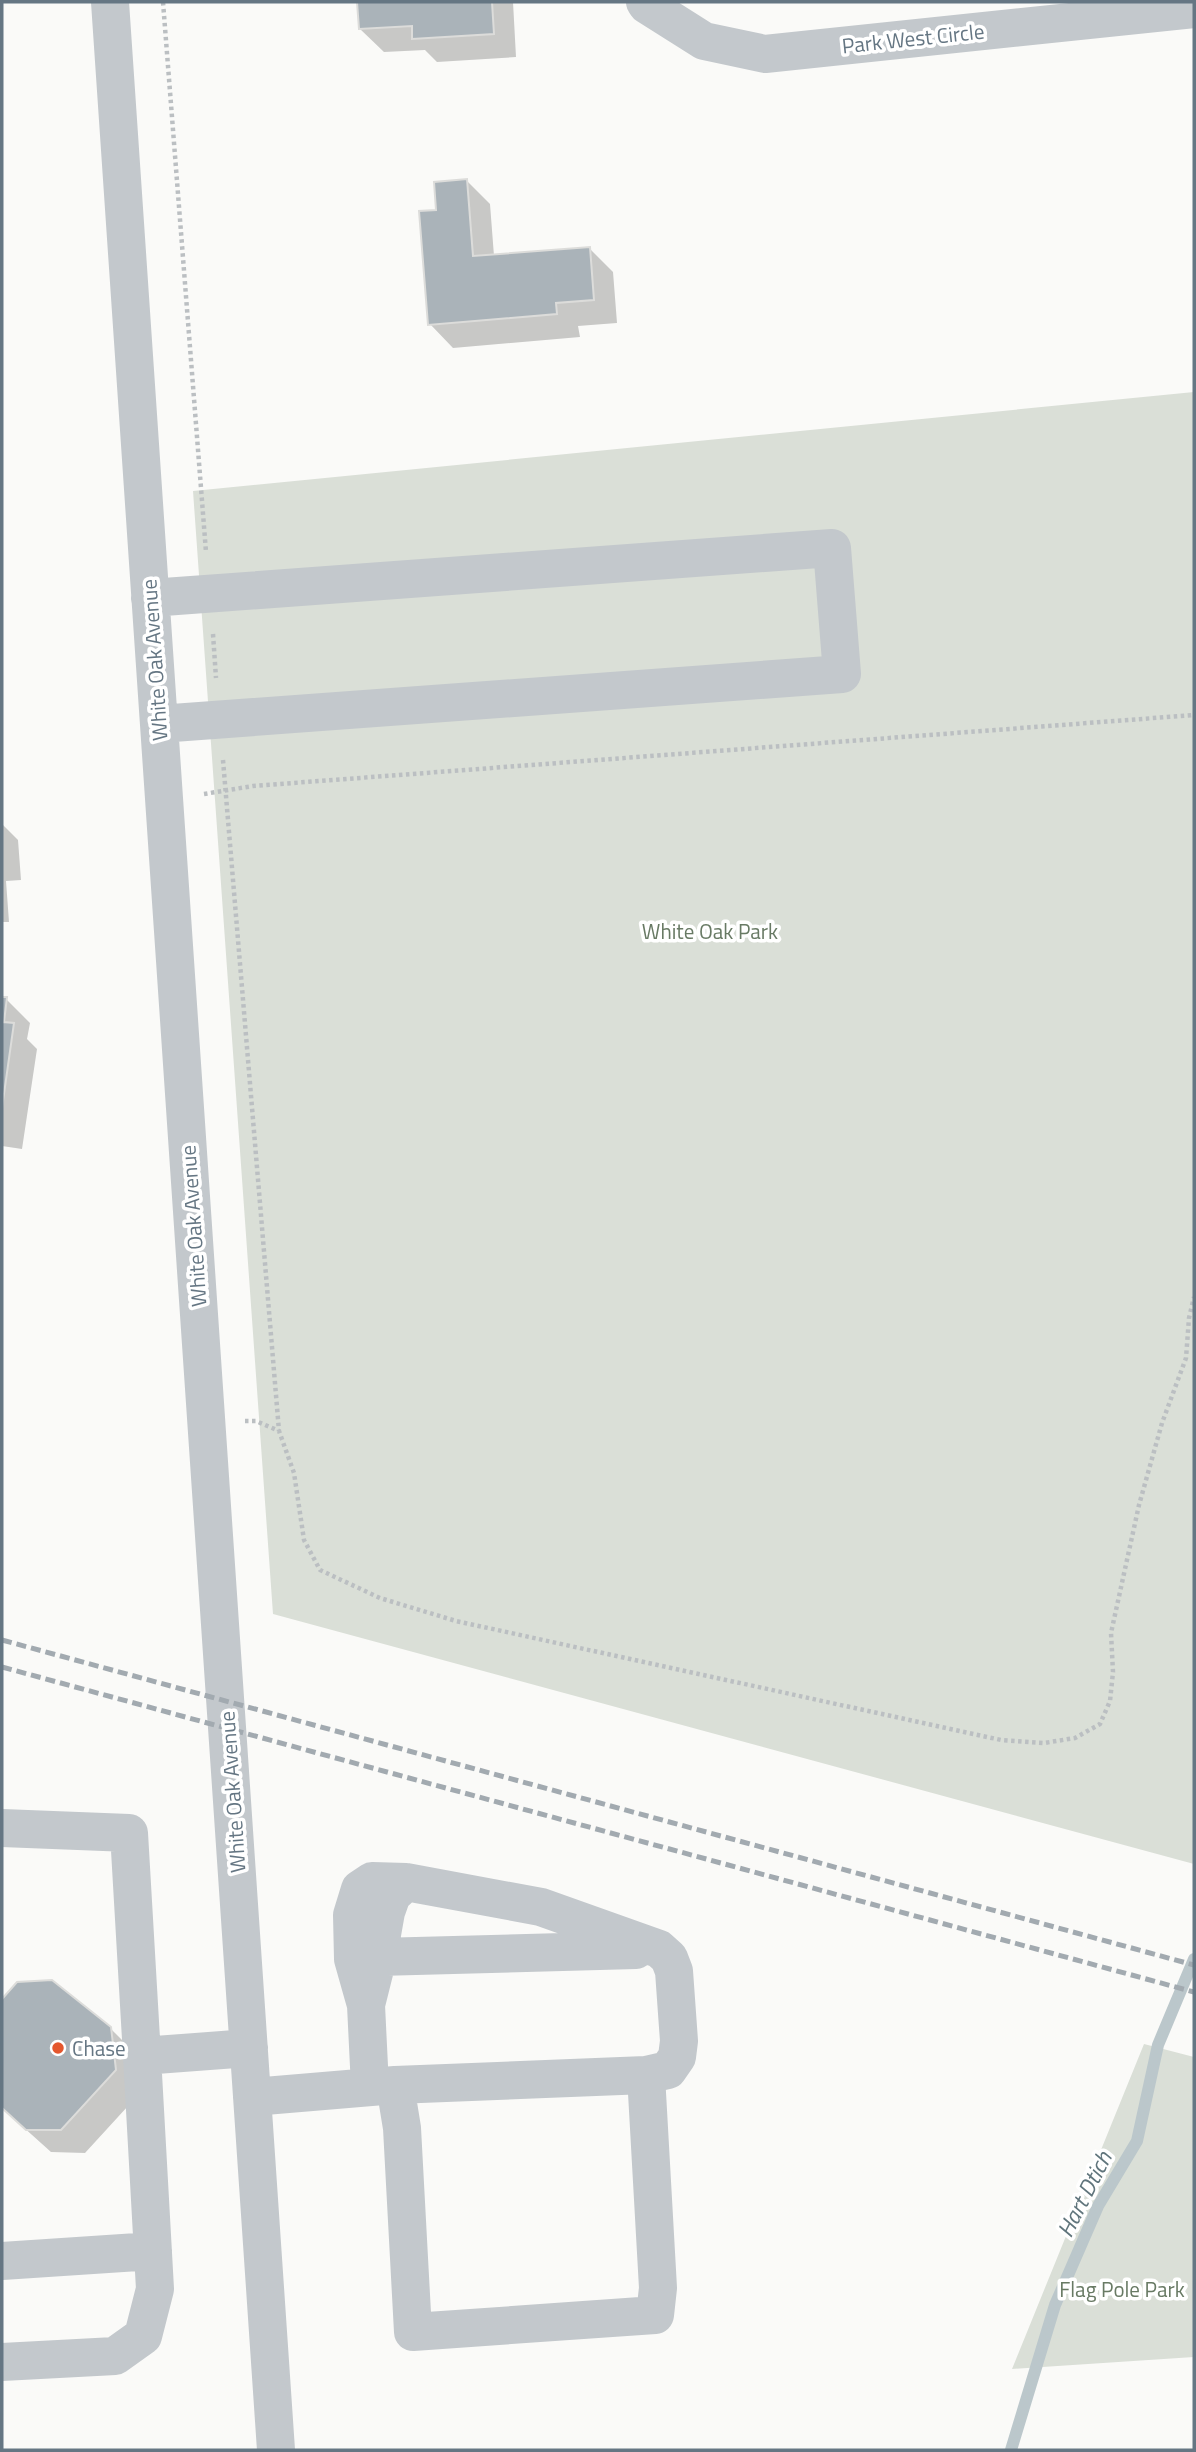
<svg xmlns="http://www.w3.org/2000/svg" width="1196" height="2452" font-family="'Titillium Web',sans-serif">
<rect width="100%" height="100%" fill="#fafaf8"/>
<path fill="#dadfd7" d="M1194 392V1864L273 1614 193 491Z
M1144 2044 1194 2057V2357L1012 2369Z"/>
<path fill="#0003" d="M359 2H513L516 57 437 62 425 50 384 52 360 29Z
M467 181 490 204 494 256 589 248 613 272 617 323 578 326 580 337 453 348 430 324 438 211Z
M2 817V824L18 840 21 880 6 881 9 922H2Z
M2 998 6 999 30 1023 27 1039 37 1049 22 1149 2 1146Z
M18 1984 110 2028 134 2052 139 2094 85 2153 51 2152 2 2108V2002Z"/>
<g fill="none" stroke-linecap="round" stroke-linejoin="round">
<path stroke="#bbc7cb" stroke-width="12" d="M1011 2450 1055 2305 1098 2206 1137 2141 1158 2045 1194 1959"/>
</g>
<path fill="#aab3b9" stroke="#dcdcda" stroke-width="2" d="M357 2H492L494 34 412 39V26L359 29Z
M467 179 473 256 590 247 594 300 556 303 557 314 428 325 419 211 436 210 434 182Z
M2 997H7L4 1022 14 1023 2 1108Z
M52 1980 111 2027 116 2070 61 2130H26L2 2108V1999L17 1982Z"/>
<g fill="none" stroke-linecap="round" stroke-linejoin="round">
<path stroke="#bbbfc2" stroke-width="4.5" stroke-dasharray="3.5 3.5" stroke-linecap="butt" d="M163 2 206 552
M213 634 216 678
M223 760 279 1431
M204 794 253 786 1194 715
M245 1421H256L279 1431 294 1473 304 1540 320 1570 380 1598 456 1621 1001 1740 1044 1743 1075 1738 1100 1724 1110 1701 1113 1672 1111 1633 1139 1505 1162 1423 1186 1358 1189 1318 1194 1297"/>
<path stroke="#c3c8cc" stroke-width="38" d="M110 2 276 2450
M645 2 647 5 704 41 765 54 1194 9
M150 598 832 548 842 674 159 724
M2 1828 129 1833 142 2056
M378 1957 636 1950
M395 2085 402 2128 413 2332 655 2315 658 2288 646 2075
M370 2087 366 2005 353 1959 352 1915 360 1889 372 1881 406 1882
M252 2097 395 2085 646 2075 668 2070 677 2057 679 2041 674 1971 669 1958 659 1949 541 1907 406 1882 392 1895 386 1912 378 1957 366 2005
M2 2261 153 2251
M2 2362 115 2356 143 2336 155 2289 142 2056 249 2048"/>
<path stroke="#a2aab0" stroke-width="5" stroke-dasharray="10 5" stroke-linecap="butt" d="M2 1640 1194 1965
M2 1667 1194 1992"/>
</g>
<circle fill="#e4572e" stroke="#fff" stroke-width="2.5" cx="58" cy="2048" r="7"/>
<g text-anchor="middle" dominant-baseline="central" stroke-width="7" stroke-linejoin="round" paint-order="stroke">
<g font-size="21" fill="#657683" stroke="#fff">
<text transform="translate(913 38) rotate(-6)">Park West Circle</text>
<text transform="translate(154 660) rotate(-94)">White Oak Avenue</text>
<text transform="translate(193 1226) rotate(-94)">White Oak Avenue</text>
<text transform="translate(232 1792) rotate(-94)">White Oak Avenue</text>
</g>
<g font-size="21" fill="#687a64" stroke="#fff">
<text x="710" y="931">White Oak Park</text>
<text x="1122" y="2289">Flag Pole Park</text>
</g>
<g font-size="21" fill="#657683" stroke="#fff" text-anchor="start">
<text x="72" y="2048">Chase</text>
</g>
<g font-size="23" font-style="italic" fill="#60757c" stroke="#fff">
<text transform="translate(1084 2194) rotate(-63)">Hart Dtich</text>
</g>
</g>
<rect width="1196" height="2452" fill="none" stroke="#657683" stroke-width="7"/>
</svg>
